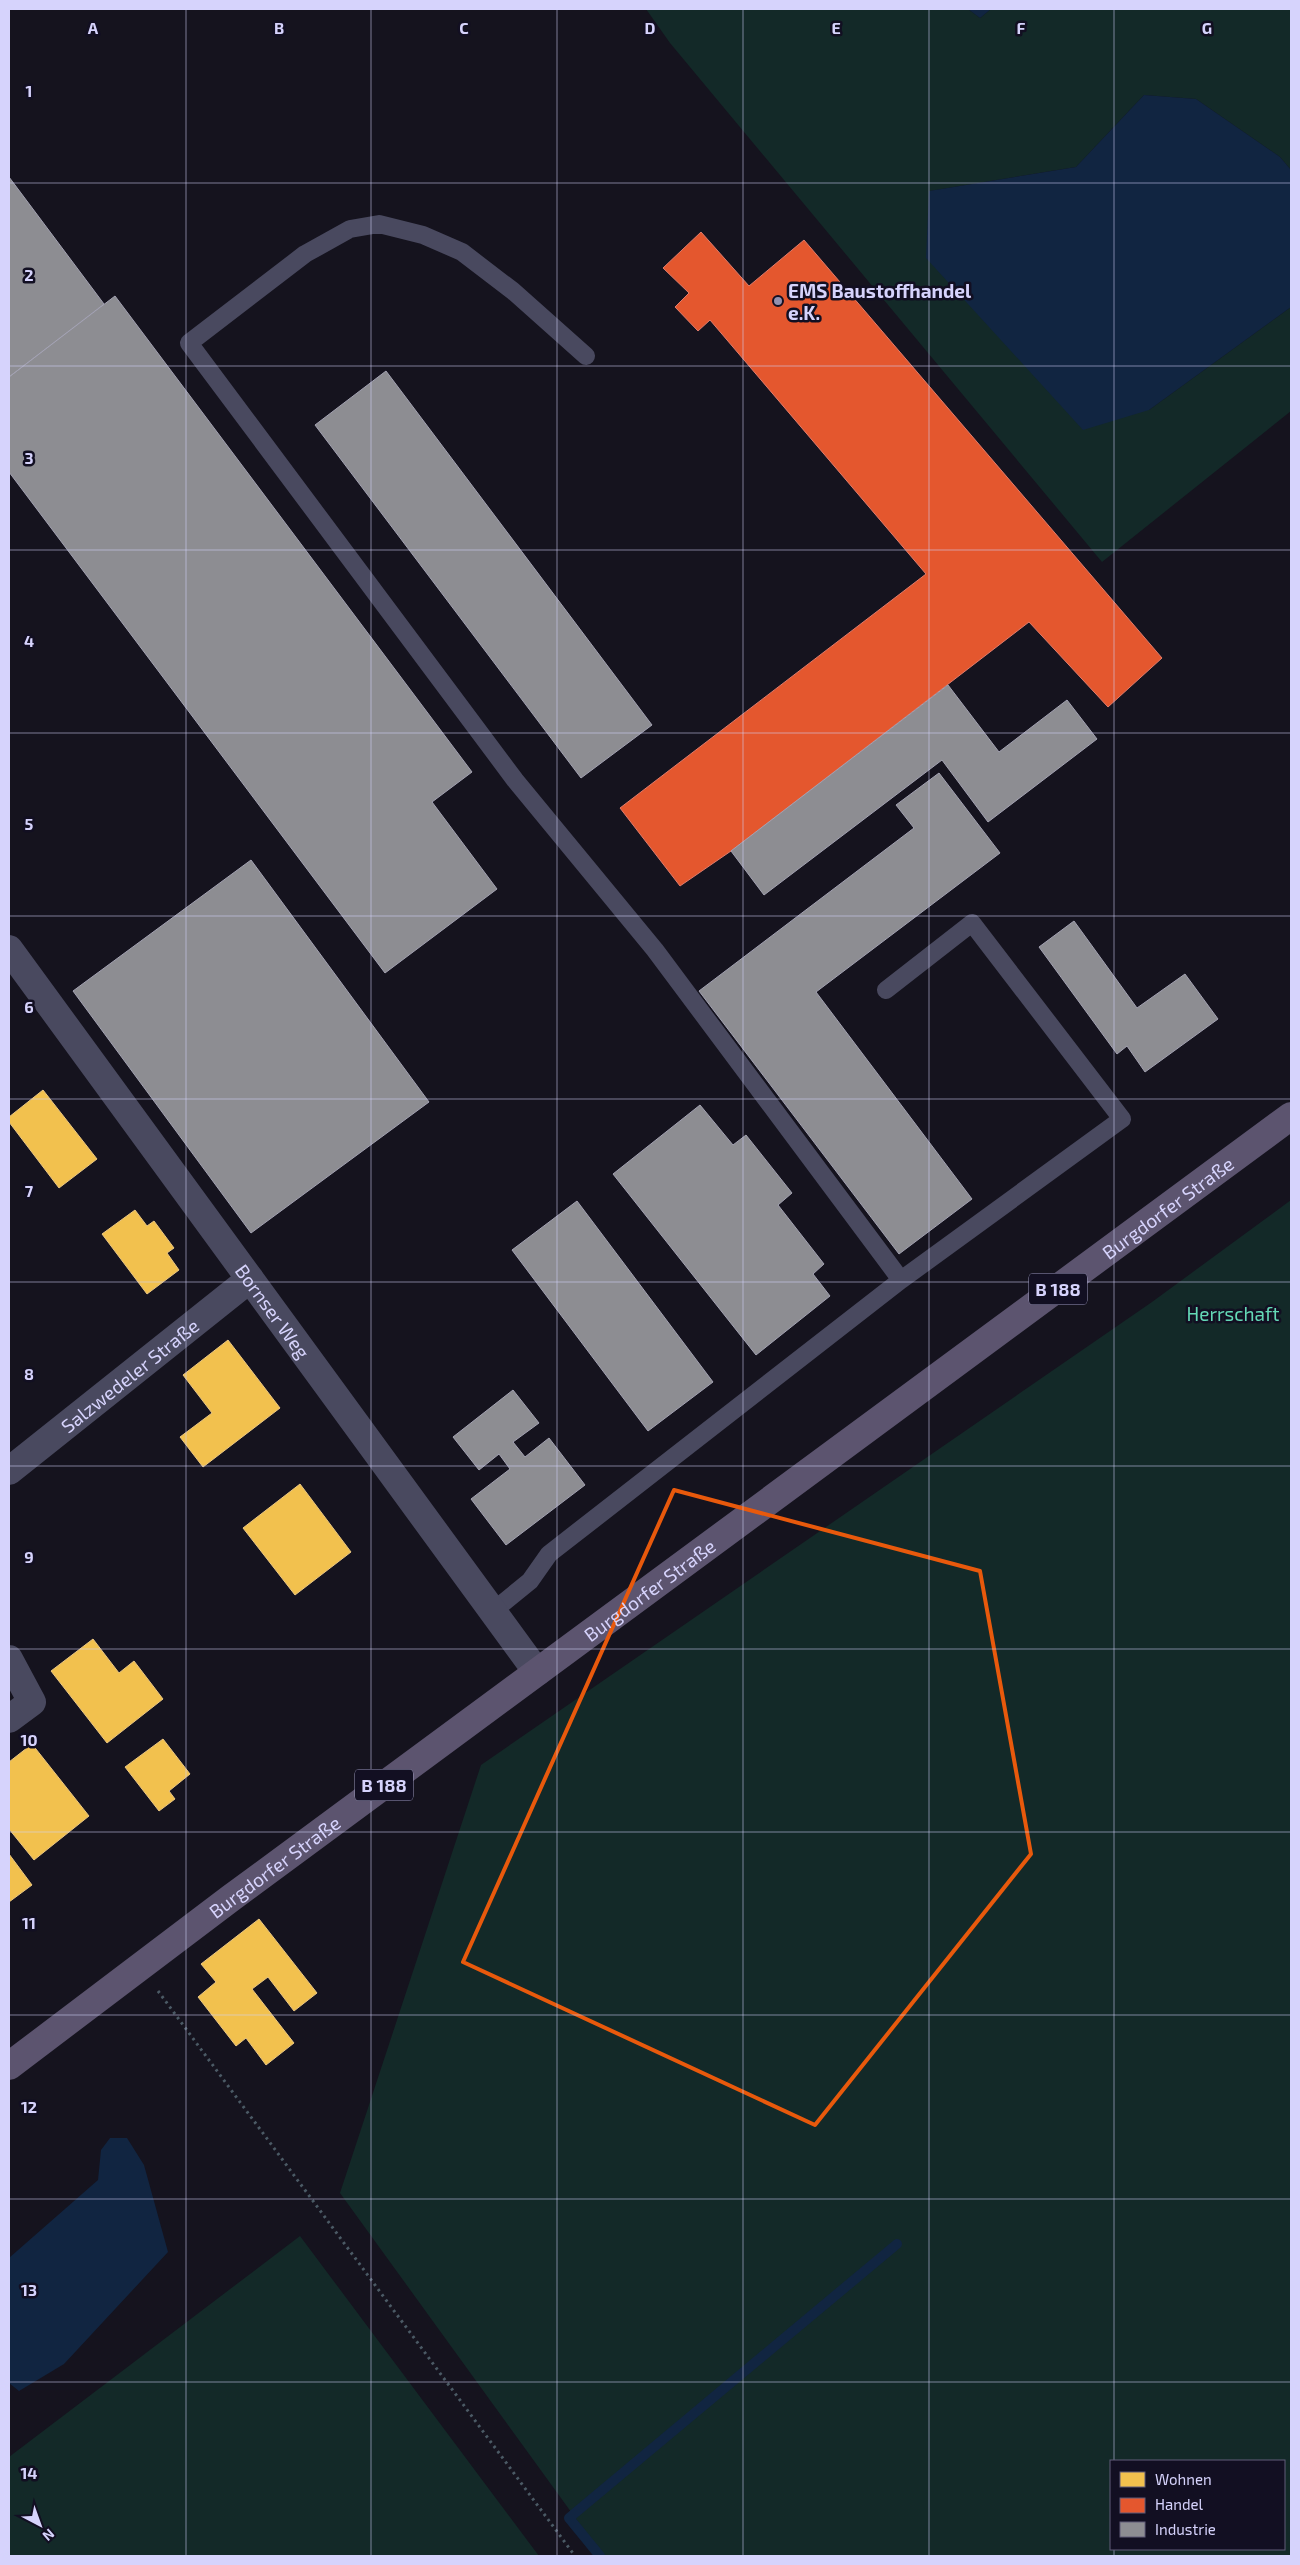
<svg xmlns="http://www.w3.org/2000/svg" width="1300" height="2565" font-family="'Exo 2',sans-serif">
<rect width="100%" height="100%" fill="#15131e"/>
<path fill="#132928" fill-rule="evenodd" d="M646 9H968L980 18 991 9H1291V170L1280 157 1196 99 1144 95 1076 167 930 191 1149 410 1291 307V411L1102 562 670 43Z
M1291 1200V2556H603L340 2193 481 1765 1152 1302ZM1111 2461H1284V2549H1111Z
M300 2236 539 2556H9V2457Z"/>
<path fill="#112541" d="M968 9H991L980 18Z
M1144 95 1196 99 1280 157 1291 170V307L1149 410 1083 430 926 258 929 191 1076 167Z
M110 2138H127L144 2165 168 2252 64 2364 19 2391 9 2383V2258L98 2180 101 2150Z"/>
<path fill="#f2c14e" stroke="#eac682" d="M43 1090 97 1159 59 1188 9 1122V1117Z
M135 1210 147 1226 154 1221 174 1248 167 1253 179 1270 147 1294 102 1234Z
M228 1340 280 1408 203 1467 180 1437 212 1413 183 1375Z
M300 1484 351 1552 295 1595 243 1528Z
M93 1639 119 1673 134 1661 163 1699 107 1743 51 1671Z
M163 1739 190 1774 169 1791 175 1799 159 1811 125 1767Z
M32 1744 89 1816 34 1860 9 1829V1762Z
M9 1854 32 1885 9 1902Z
M259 1919 317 1993 294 2011 268 1977 252 1989 294 2043 266 2065 246 2038 236 2046 198 1997 216 1982 201 1964Z"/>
<path fill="#e4572e" stroke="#e07c6c" d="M701 232 749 286 804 240 1162 658 1108 707 1029 622 731 851 680 886 620 808 926 574 710 320 698 331 675 307 689 293 663 268Z"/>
<path fill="#8d8d92" stroke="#a3a2b2" d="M9 177 104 304 9 377Z
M115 296 472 772 432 802 497 889 385 973 9 472V377Z
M386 371 652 725 581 778 315 425Z
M948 685 999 752 1067 700 1097 739 988 822 942 760 764 895 731 851Z
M939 773 1000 853 816 992 972 1199 899 1254 699 991 914 828 896 805Z
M251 860 429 1102 251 1233 73 991Z
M1074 921 1137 1008 1185 974 1218 1019 1145 1072 1127 1046 1117 1054 1039 947Z
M700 1105 733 1145 746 1135 792 1193 778 1205 824 1264 813 1274 830 1296 756 1355 613 1174Z
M577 1201 713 1382 648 1431 512 1250Z
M513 1390 539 1423 513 1442 525 1457 549 1438 585 1485 506 1545 471 1499 510 1469 499 1454 479 1470 453 1437Z"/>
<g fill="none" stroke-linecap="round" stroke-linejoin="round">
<path stroke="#112541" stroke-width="10" d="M600 2556 569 2518 897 2244"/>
<path stroke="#4b5a65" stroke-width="3" stroke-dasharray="2.5 4" stroke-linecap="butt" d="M158 1991 575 2556"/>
<path stroke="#49495f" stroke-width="18" d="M886 990 972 923 1122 1119 901 1280
M492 1612 530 1581 549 1554 901 1280 655 950 515 780 189 343 305 254 350 229 379 224 423 235 462 252 513 291 586 356"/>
<g stroke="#49495f" stroke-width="28">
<path id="s1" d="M9 949 537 1672"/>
<path id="s2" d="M9 1471 250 1279"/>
<path d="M9 1659 32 1702 9 1719"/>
</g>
<path stroke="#5c546f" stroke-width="28" id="s3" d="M9 2066 231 1898 1291 1116"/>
</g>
<path fill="none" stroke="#e8590c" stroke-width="4" stroke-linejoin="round" d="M674 1490 980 1571 1031 1854 815 2125 463 1962Z"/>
<path fill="none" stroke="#d6d3fc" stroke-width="1" stroke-opacity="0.55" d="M186 9V2556M371 9V2556M557 9V2556M743 9V2556M929 9V2556M1114 9V2461M9 183H1291M9 366H1291M9 550H1291M9 733H1291M9 916H1291M9 1099H1291M9 1282H1291M9 1466H1291M9 1649H1291M9 1832H1291M9 2015H1291M9 2199H1291M9 2382H1291M1114 2549V2556"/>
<circle fill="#9290ae" stroke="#120f22" stroke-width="2" cx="778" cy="301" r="5"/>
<g text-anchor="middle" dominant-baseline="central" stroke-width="5" stroke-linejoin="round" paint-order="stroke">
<g fill="#120f22" stroke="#9b98bb" stroke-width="1">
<rect x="1029" y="1273.5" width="58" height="31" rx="4"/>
<rect x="355" y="1769.5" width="58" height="31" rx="4"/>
</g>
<g font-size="18" font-weight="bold" fill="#d6d3fc">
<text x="1058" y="1289">B 188</text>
<text x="384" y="1785">B 188</text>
</g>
<g font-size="19" font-weight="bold" fill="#d6d3fc" stroke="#120f22" text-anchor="start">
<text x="788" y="290">EMS Baustoffhandel<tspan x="788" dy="22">e.K.</tspan></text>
</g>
<g font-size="19" fill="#d6d3fc" stroke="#120f22">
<text stroke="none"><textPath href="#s3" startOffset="1442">Burgdorfer Straße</textPath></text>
<text stroke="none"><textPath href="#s1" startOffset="448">Bornser Weg</textPath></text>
<text stroke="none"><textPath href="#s2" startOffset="154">Salzwedeler Straße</textPath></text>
<text stroke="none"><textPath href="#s3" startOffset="798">Burgdorfer Straße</textPath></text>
<text stroke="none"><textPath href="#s3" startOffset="332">Burgdorfer Straße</textPath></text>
</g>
<g font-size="19" fill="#64d8b6" stroke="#120f22">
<text x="1233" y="1313">Herrschaft</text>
</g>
</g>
<g font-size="16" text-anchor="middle" font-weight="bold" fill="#d6d3fc" stroke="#120f22" stroke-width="5" stroke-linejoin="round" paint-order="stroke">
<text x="93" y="34">A</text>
<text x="279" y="34">B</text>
<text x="464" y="34">C</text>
<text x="650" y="34">D</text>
<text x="836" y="34">E</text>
<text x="1021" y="34">F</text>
<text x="1207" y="34">G</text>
<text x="29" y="97">1</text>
<text x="29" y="281">2</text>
<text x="29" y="464">3</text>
<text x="29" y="647">4</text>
<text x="29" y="830">5</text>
<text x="29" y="1013">6</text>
<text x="29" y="1197">7</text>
<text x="29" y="1380">8</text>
<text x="29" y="1563">9</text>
<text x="29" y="1746">10</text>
<text x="29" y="1929">11</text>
<text x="29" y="2113">12</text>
<text x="29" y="2296">13</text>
<text x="29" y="2479">14</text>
</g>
<rect width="1300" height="2565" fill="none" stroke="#d6d3fc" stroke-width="20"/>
<rect x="1110" y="2460" width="175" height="90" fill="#120f22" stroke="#605d79"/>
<rect x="1120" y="2472" width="25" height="15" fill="#f2c14e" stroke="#605d79"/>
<text x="1155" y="2485" font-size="15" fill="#d6d3fc">Wohnen</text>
<rect x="1120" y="2498" width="25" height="15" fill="#e4572e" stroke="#605d79"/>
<text x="1155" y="2510" font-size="15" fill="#d6d3fc">Handel</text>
<rect x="1120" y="2522" width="25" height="15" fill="#8d8d92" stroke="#605d79"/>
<text x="1155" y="2535" font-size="15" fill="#d6d3fc">Industrie</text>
<g transform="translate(40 2525) rotate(139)" stroke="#120f22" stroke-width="4" paint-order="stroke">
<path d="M0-4L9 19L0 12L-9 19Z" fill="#d6d3fc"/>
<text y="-8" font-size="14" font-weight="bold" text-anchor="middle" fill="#d6d3fc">N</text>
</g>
</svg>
